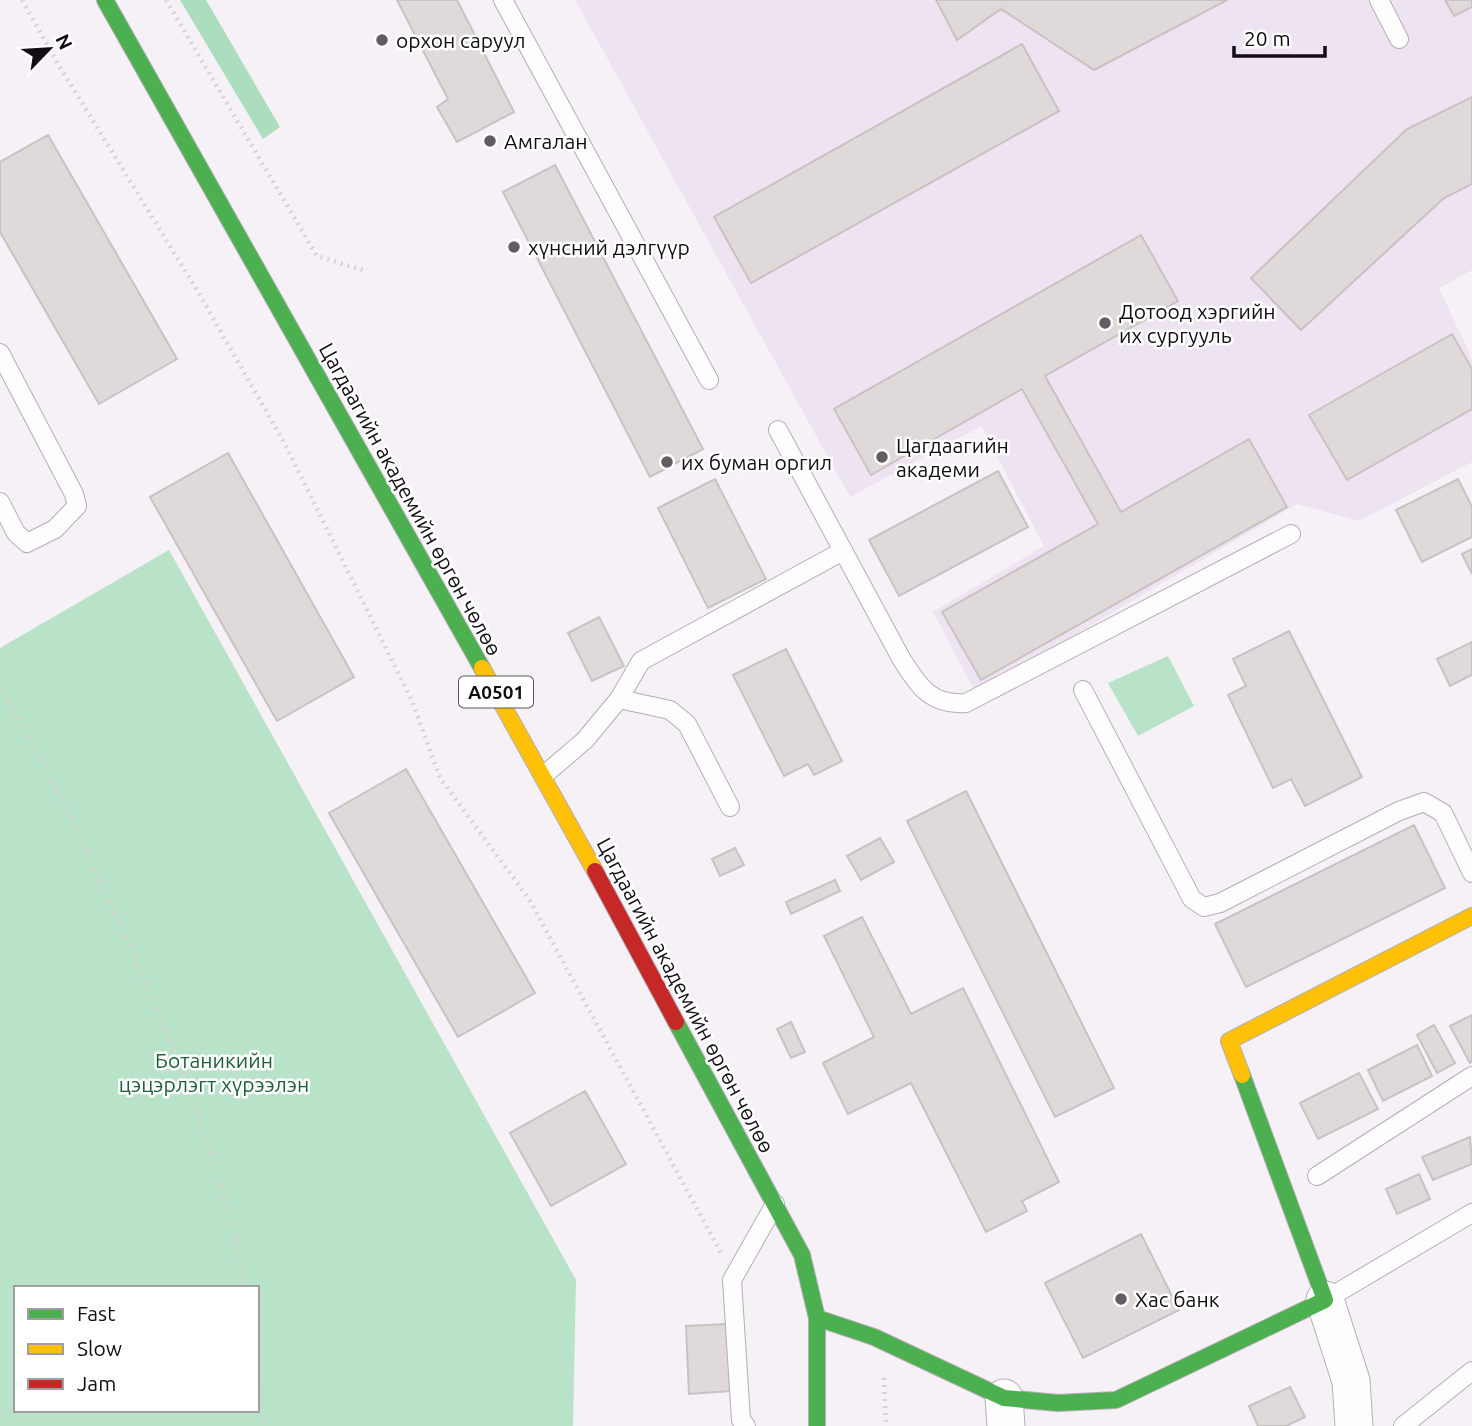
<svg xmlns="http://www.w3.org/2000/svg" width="1472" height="1426" font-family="Ubuntu,sans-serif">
<rect width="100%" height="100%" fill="#f6f0f7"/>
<path fill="#eee3f0" d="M575 0H1472V270L1439 288 1472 359V462L1359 521 1297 504 976 693 933 612 1044 546 981 426 850 497Z"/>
<path fill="#b9e3c8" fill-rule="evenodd" d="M169 550 576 1280 573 1426H0V648ZM16 1288H257V1410H16Z
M1168 656 1194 706 1138 736 1108 683Z"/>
<path fill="#adddbf" d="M180 0H206L280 127 263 139Z"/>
<path fill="#dfd9da" stroke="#c8c2c3" stroke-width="2" d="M397 0H457L514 112 457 142 437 107 448 99Z
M936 0H1227L1094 70 1001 9 957 40Z
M1445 0H1472V7L1454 16Z
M1022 44 1059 111 751 283 714 217Z
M1472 97V184L1444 198 1301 330 1251 278 1407 129Z
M48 135 177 359 99 404 0 232V162Z
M555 165 703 449 650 477 503 192Z
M1141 235 1178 301 1045 376 1121 512 1249 439 1287 507 981 680 942 612 1098 524 1022 389 871 475 834 409Z
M1452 334 1472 369V409L1347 480 1309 415Z
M228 453 354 677 277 721 150 497Z
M998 471 1028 527 899 596 869 540Z
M715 479 766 579 708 608 658 508Z
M1458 479 1472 507V537L1422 562 1396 510Z
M1472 549V574L1462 554Z
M599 617 624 666 592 681 568 633Z
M1289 631 1362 777 1305 806 1291 779 1273 788 1228 695 1246 686 1233 659Z
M1472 642V675L1450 686 1437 659Z
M786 649 842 761 814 775 808 764 784 776 733 675Z
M406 769 535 993 458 1037 329 813Z
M966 791 1114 1088 1055 1117 907 821Z
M1414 825 1445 888 1246 987 1215 924Z
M880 838 894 862 861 880 847 856Z
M735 848 744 865 720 876 712 859Z
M835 880 840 891 791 914 786 902Z
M862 917 911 1014 963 988 1059 1182 1022 1201 1027 1211 986 1232 911 1083 848 1114 823 1063 874 1037 824 936Z
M1472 1015V1061L1470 1063 1450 1026Z
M791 1022 805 1052 791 1058 777 1029Z
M1434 1025 1455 1063 1437 1073 1417 1035Z
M1417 1045 1432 1076 1383 1101 1368 1070Z
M1359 1073 1378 1109 1318 1139 1300 1103Z
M585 1091 626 1164 551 1206 510 1133Z
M1470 1137 1472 1164 1433 1180 1422 1157Z
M1419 1174 1430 1199 1397 1214 1386 1189Z
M1141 1234 1179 1310 1083 1358 1045 1283Z
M727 1324 730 1391 689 1394 686 1326Z
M1290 1387 1305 1417 1286 1426H1258L1249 1406Z"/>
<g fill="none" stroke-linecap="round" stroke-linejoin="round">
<defs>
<path id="lane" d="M503 0 709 380
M1379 0 1399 39
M0 353 74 494 77 506 55 529 27 543 16 533 0 502
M778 430 902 660C919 686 931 706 966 703L1291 534
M1083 690 1192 899 1204 907 1220 903 1399 811 1424 802 1443 813 1472 873
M619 699 670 710 687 724 730 807
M543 776 585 740 619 699 641 661 843 551
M1317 1176 1472 1076
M1325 1300 1472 1213
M746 1426 741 1420 732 1280 775 1204
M1403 1426 1472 1371"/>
<path id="street" d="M1325 1300 1351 1381 1354 1426
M1004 1398 1006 1426"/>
<path id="fast" d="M105 0 482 668
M676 1022 802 1255 817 1318V1426
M817 1318 874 1337 1004 1398 1058 1403 1116 1400 1325 1300 1242 1075"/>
<path id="slow" d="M482 668 595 871
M1242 1075 1229 1041 1472 916"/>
<path id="jam" d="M595 871 676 1022"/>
</defs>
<use href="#lane" stroke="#b3afb4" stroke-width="20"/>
<use href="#street" stroke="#b3afb4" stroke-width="39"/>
<use href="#fast" stroke="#b3afb4" stroke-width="18"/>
<use href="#slow" stroke="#b3afb4" stroke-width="18"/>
<use href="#jam" stroke="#b3afb4" stroke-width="18"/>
<path stroke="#d5d3d6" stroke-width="4.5" stroke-dasharray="2 5" stroke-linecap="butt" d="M22 0 58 64 194 285 285 444 412 701 440 778 529 899 721 1253
M166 0 317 256 363 270
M0 687C65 798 119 916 167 1035 199 1116 232 1201 245 1288
M257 1374 264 1426
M884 1378 886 1426"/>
<use href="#lane" stroke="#fefdfe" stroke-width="18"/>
<use href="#street" stroke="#fefdfe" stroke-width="37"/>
<use href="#fast" stroke="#4caf50" stroke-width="16"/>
<use href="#slow" stroke="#ffc107" stroke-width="16"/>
<use href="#jam" stroke="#c62828" stroke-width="16"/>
</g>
<g fill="#615c62" stroke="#fff" stroke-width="2.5">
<circle cx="382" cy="40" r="7"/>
<circle cx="490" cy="141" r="7"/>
<circle cx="514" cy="247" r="7"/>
<circle cx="1105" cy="323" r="7"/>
<circle cx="882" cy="457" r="7"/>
<circle cx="667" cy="462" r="7"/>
<circle cx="1121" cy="1299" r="7"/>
</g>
<g text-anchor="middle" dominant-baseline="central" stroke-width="5" stroke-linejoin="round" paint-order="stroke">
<rect fill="#fff" stroke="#585659" stroke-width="2" x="459" y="676.5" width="74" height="31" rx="5"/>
<g font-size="19" font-weight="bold" fill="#110d12">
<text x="496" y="692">A0501</text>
</g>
<g font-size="21" fill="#110d12" stroke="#fff" text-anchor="start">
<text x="396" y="40">орхон саруул</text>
<text x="504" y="141">Амгалан</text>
<text x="528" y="247">хүнсний дэлгүүр</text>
<text x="1119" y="311">Дотоод хэргийн<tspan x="1119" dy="24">их сургууль</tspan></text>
<text x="896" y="445">Цагдаагийн<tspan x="896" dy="24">академи</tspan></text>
<text x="681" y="462">их буман оргил</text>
<text x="1135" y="1299">Хас банк</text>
</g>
<g font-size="21" fill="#110d12" stroke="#fff">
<text transform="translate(411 499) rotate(61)">Цагдаагийн академийн өргөн чөлөө</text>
<text transform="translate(686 995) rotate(62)">Цагдаагийн академийн өргөн чөлөө</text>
</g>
<g font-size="21" fill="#1d5f39" stroke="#fff">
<text x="214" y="1060">Ботаникийн<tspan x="214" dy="24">цэцэрлэгт хүрээлэн</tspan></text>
</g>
</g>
<rect x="14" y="1286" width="245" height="126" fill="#ffffff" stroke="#a09ea0" stroke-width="2"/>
<rect x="28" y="1309" width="35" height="10" fill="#4caf50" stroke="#a09ea0" stroke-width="2"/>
<text x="77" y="1321" font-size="21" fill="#110d12">Fast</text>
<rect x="28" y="1344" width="35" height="10" fill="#ffc107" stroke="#a09ea0" stroke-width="2"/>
<text x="77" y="1356" font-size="21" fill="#110d12">Slow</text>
<rect x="28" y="1379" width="35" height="10" fill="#c62828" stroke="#a09ea0" stroke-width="2"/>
<text x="77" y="1391" font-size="21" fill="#110d12">Jam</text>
<g transform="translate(49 49) rotate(65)" stroke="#ffffff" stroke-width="5" paint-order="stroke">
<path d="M0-5L12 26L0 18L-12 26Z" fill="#110d12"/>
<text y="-10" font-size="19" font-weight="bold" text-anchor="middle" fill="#110d12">N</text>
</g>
<path d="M1234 46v10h91v-10" fill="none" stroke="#110d12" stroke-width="3.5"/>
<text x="1244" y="46" font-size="21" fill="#110d12" stroke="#ffffff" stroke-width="5" paint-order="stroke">20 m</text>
</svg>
